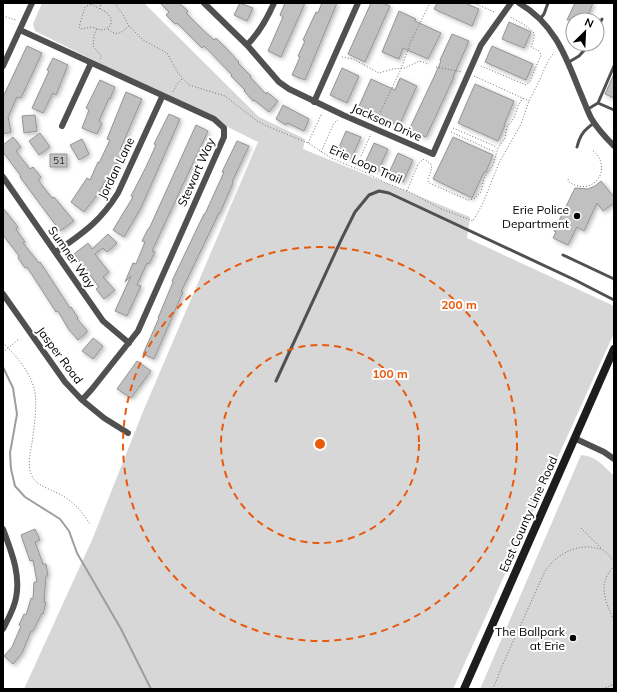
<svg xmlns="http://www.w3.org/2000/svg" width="617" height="692" font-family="Mulish,sans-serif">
<defs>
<filter id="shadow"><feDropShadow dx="2" dy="2" stdDeviation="2" flood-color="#0004"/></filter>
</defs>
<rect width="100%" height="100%" fill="#fff"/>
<path fill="#d7d7d7" d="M42 3H144L259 117 305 139 303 149 470 217 467 238 614 306V333L453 689H24L92 540 142 414 258 142 35 31 33 24Z
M581 455C596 456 604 466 614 476V689H480Z"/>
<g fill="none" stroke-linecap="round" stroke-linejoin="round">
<path stroke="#9e9e9e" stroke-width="2" d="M3 367 13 388 17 414 10 453 11 469 15 486 25 497 60 519 69 531 77 553 121 629 151 689"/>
</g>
<path fill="#c0c0c0" stroke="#949494" filter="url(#shadow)" d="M160 3H179L188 11 186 13 202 29 214 40 216 38 226 48 239 62 238 63 251 76 250 77 266 94 267 92 278 101 269 112 254 100 253 101 244 91 245 90 231 76 232 75 204 46 202 48 177 23 175 24 166 15 169 12Z
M240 3 253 8 247 21 234 15Z
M285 3H305L281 57 268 51 283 17 280 15Z
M322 3H337L305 80 292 75 300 57 298 56 305 41 303 40 316 12 318 13Z
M371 3H383L390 6 365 62 348 54Z
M437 3H465L479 9 472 26 434 9Z
M575 3H593L586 20H567Z
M399 11 416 19 415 21 441 33 428 59 403 48 399 59 382 52Z
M509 22 531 32 524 48 502 39Z
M452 34 469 41 453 77H454L426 137 409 130 434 77 441 61 440 60Z
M27 46 42 53 21 98 17 97 8 117 11 132 3 134V97Z
M492 46 533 64 526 80 485 62Z
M53 58 68 65 56 95 53 93 43 113 32 108 49 71 47 70Z
M342 68 359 76 347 103 330 95Z
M614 74V98L605 94Z
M400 78 417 86 399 126 359 106 371 79 395 90Z
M100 80 115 87 110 99 109 98 99 121 102 123 97 134 82 128 89 110 86 108Z
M475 84 514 101 504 125H505L498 141 458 123Z
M126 92 142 99 120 150 123 152 118 164 116 163 108 181 106 180 95 198 84 212 71 202 87 178 90 180 98 162 99 163 110 140 107 139Z
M283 105 309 119 304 131 287 123 286 125 276 119Z
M169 114 180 119 141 208 124 237 113 230 133 197 131 196 146 167 156 145 154 144Z
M35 115 37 131 24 133 22 116Z
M196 125 208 131 152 251 155 252 149 264 147 263 137 285 141 286 127 316 115 311 131 276 125 282 133 263 136 264 145 242 142 241 148 229H149Z
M346 131 361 137 351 159 337 152Z
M40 133 50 147 39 155 29 141Z
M13 137 21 147 16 151 30 169 33 167 41 177 38 180 52 198 54 197 74 221 60 231 20 177 21 176 3 152V145Z
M453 137 493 155 486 172H484L472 198 433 179Z
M82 139 89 154 79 160 70 145Z
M237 141 249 146 232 182 233 183 220 213H219L181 292H183L154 359 143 354 159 318H158L173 282 172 281 204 214H205L224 172H222Z
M374 143 388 149 378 171 364 165Z
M398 153 413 160 403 182 388 175Z
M50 154H67V167H50Z
M601 181 614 197V203L603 211 597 203 584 231 577 227 568 245 553 238 556 232 554 231 575 188 588 189 595 186Z
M3 208 18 227 16 229 25 242 23 243 39 263 40 262 70 308 71 307 78 318 77 319 87 330V332L78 340 69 330 58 311 56 312 27 267 25 268 18 258 19 256 3 235Z
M108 234 117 243 107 252 103 248 95 254 109 272 103 277 115 290 104 299 96 289 99 287 74 254 88 243 92 249Z
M93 338 103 346 93 359 82 351Z
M137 361 151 371 131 398 117 389Z
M35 529 40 540 35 542 43 564H46L48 576H46L44 602H46L43 614 42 613 33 631H31L22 653 13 664 4 656 12 647 21 626 19 625 24 614 26 615 31 598 33 599 34 582H37L33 560 30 561 21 535Z"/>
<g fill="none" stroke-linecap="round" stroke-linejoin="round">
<path stroke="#727272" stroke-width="1" stroke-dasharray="1 2" stroke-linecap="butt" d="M114 3 122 13 129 26 143 40 167 53 178 73 189 85 225 96 257 121 269 127 308 143 331 158 369 174 384 182 414 194 439 208 473 221 483 203 499 163 521 124 529 101 540 79 548 61 554 52
M474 3 494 12
M91 4 106 12 111 18V25L106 29 101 30 92 27 81 29 79 27 85 7Z
M100 9 101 3
M3 16 16 20
M97 29 94 35 93 46 101 56 100 59
M108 29C117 37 121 33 129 26
M342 57 353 59 379 73 393 69 405 68 419 61 429 64
M481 66 526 85 530 81 541 55 539 51 531 47 534 39V33L525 25 510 17
M436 67 462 72
M474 76 529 101
M173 92 177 84 182 79
M375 123 401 69 411 41 430 3
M453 128 497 147
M451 132 495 152
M308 143 322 113
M321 152 334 123 338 120
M356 167 371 134
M568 179 569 182C593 198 615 168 592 150
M407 191 418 164 424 159 431 164C433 171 428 175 428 181L429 183 468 200 474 199 481 192 484 178 493 165 498 148 505 138 507 127 514 118 518 106 523 98
M3 343C16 355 29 371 34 388 38 403 34 428 32 443 30 454 27 466 32 476 37 487 54 490 63 496 75 503 83 513 90 524
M3 352 19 339
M581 528 602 549
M614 566C597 584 605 601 614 620
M493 689 503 664 545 571C556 556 571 546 591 547 595 548 599 548 603 550 607 553 611 558 614 561
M603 689 614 684"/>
<path stroke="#505050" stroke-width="3" d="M540 19 544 14 548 3
M597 30 602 19
M569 62 579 56 590 44
M614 66 598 103 614 110
M588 109 598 103
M577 147C580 135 584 130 594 123
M563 255 614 279
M276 381 342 238 355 212 369 195 379 191 389 193 575 280 614 300"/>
<path stroke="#505050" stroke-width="6" d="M204 3 247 45 279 82 289 89 343 115 433 154 481 45 511 3
M519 3C555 24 566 57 580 92 584 101 587 110 591 118 597 128 605 137 614 146
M20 30 214 119 224 128V137L138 331 92 389 82 400
M247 45C259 33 267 19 274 3
M3 66 32 3
M314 102 358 3
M62 126 91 63
M3 177 103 321 129 343
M56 252C83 233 100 222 118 193L162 97
M3 294 65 382 82 400 104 418 128 433
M574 438 604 452 614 459
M3 529C11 551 21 574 16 598 14 609 8 619 3 629"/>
<path stroke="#1d1d1d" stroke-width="8" d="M464 689 614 349"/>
</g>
<g fill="none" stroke="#e8590c" stroke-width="2" stroke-dasharray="7 5">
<circle cx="320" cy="444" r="99"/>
<circle cx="320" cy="444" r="197"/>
</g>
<g fill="#000" stroke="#fff" stroke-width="1.5">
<circle cx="577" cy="216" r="4"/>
<circle cx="573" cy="638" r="4"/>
</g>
<g text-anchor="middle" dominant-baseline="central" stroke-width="4" stroke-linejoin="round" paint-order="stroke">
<g font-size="10" fill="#303030">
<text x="59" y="160">51</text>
</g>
<g font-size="12" fill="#000" stroke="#fff">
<text transform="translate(387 122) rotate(24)">Jackson Drive</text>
<text transform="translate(366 164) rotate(24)">Erie Loop Trail</text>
<text transform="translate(116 168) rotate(-64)">Jordan Lane</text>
<text transform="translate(196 172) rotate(-66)">Stewart Way</text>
<text transform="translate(72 257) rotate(55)">Sumner Way</text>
<text transform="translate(60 355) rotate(53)">Jasper Road</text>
<text transform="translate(528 514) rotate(-66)">East County Line Road</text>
</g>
<g font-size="12" fill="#000" stroke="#fff" text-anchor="end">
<text x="569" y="209">Erie Police<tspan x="569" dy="14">Department</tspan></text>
<text x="565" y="631">The Ballpark<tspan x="565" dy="14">at Erie</tspan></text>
</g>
</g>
<circle cx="320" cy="444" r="6" fill="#e8590c" stroke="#fff" stroke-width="2"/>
<g font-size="12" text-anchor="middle" font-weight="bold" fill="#e8590c" stroke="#fff" stroke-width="4" stroke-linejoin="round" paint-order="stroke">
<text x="459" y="309">200 m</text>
<text x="390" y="378">100 m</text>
</g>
<rect width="617" height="692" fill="none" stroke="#000000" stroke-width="8"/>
<g transform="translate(585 32) rotate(24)"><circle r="19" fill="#ffffff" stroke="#999999"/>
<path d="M0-3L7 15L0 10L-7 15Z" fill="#000000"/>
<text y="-6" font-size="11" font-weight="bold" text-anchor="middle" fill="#000000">N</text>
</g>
</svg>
